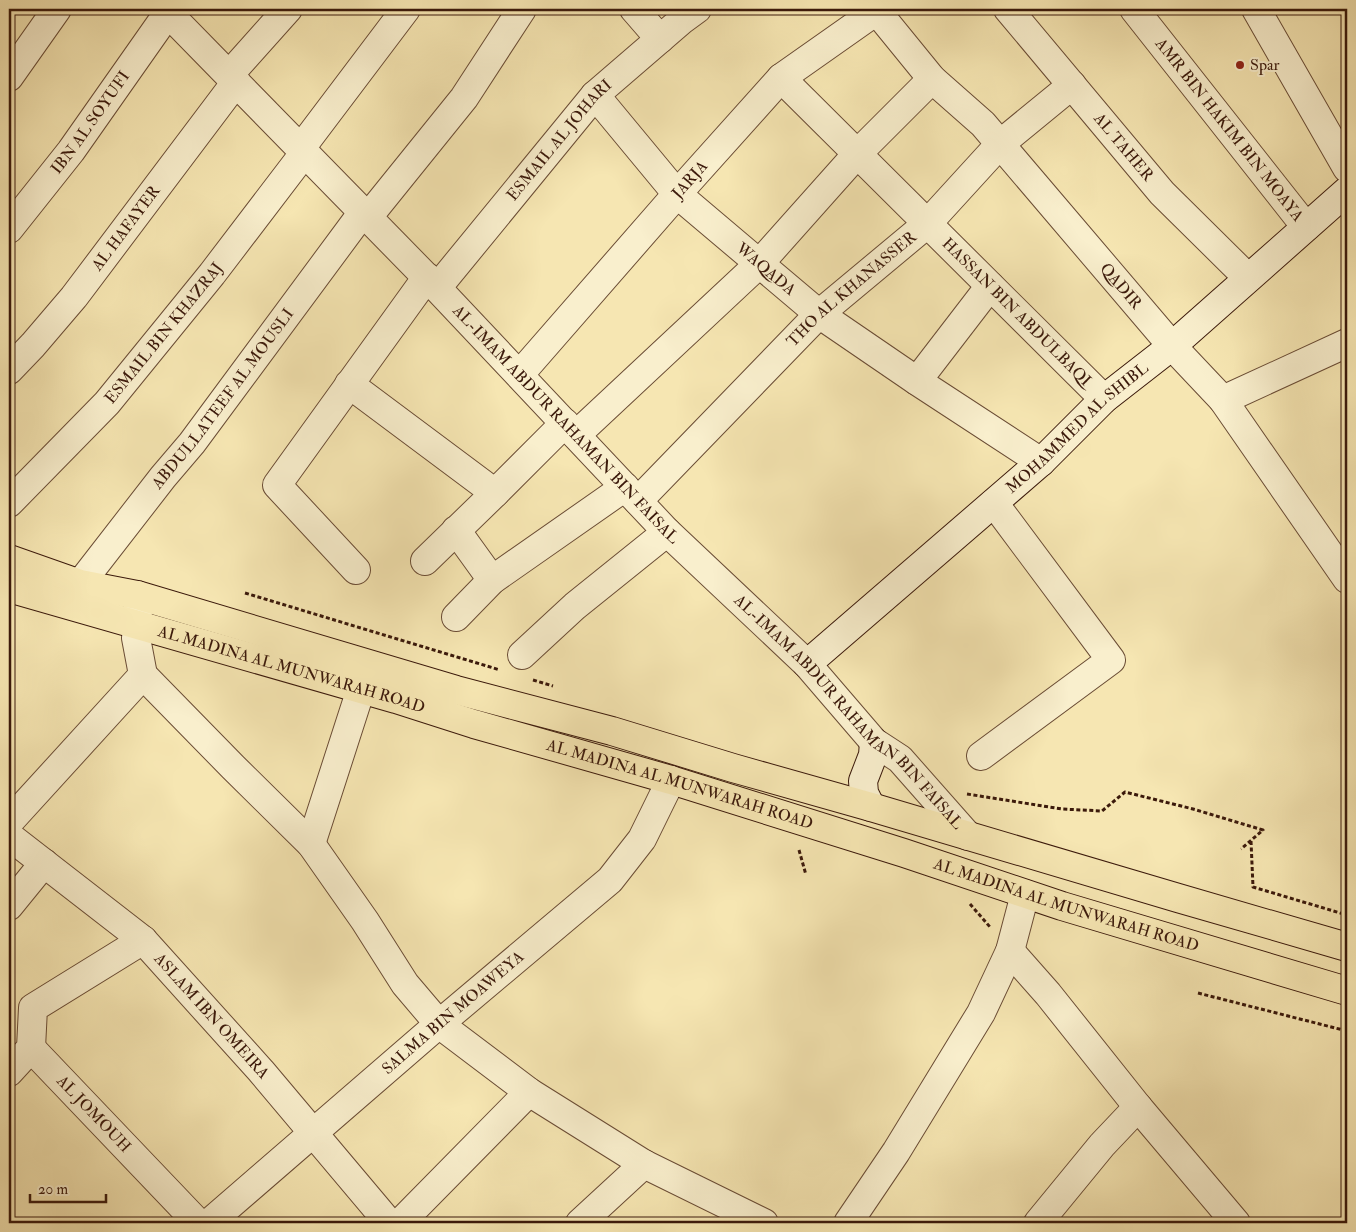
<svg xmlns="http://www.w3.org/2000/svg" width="1356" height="1232" font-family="'IM FELL Double Pica',serif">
<rect width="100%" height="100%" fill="#f6e6b2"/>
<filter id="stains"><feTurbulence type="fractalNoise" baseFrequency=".004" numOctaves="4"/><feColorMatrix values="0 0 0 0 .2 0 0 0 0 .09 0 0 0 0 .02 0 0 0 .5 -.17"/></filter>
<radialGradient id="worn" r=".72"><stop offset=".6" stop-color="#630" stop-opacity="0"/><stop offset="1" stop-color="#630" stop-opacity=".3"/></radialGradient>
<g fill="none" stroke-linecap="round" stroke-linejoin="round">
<defs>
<g id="street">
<path id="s1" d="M164 9 437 288 667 532 807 664 874 742 900 759 968 836"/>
<path d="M634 9 660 39"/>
<path id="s2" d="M875 9 932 79 983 124 1172 346 1223 400 1347 579"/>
<path id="s3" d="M1008 9 1162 193 1248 278"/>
<path id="s4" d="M1134 9 1306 227"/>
<path d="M1256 9 1347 168"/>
<path d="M229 75 288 9"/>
<path d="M9 77 57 9"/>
<path id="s5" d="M781 78 1104 399"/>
<path id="s6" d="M595 95 677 194 819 314 917 381 1041 462"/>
<path d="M301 148 406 9"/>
<path d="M368 217 464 98 522 9"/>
<path id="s7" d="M9 229 71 151 168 13"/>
<path id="s8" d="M437 288 595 95 682 20 697 9"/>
<path id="s9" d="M9 370 33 345 74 297 236 82"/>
<path id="s10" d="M520 374 677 194 781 78 879 9"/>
<path d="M917 381 990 286"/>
<path d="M349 384 495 493 565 423"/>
<path d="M1223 400 1347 343"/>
<path d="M576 435 759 264 857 154 932 79"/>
<path id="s11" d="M638 501 819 314 927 224 1000 144 1072 85"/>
<path id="s12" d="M9 503 107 403 212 274 305 152"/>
<path d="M456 530 492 580"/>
<path d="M425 561 495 493"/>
<path d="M356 570 277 485 427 277"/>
<path id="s13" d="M80 584 163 477 192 443 363 212"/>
<path d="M456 617 492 580 625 487"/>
<path d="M522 655 575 606 667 532"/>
<path d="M143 675 233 767 311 844 365 921 405 984 439 1024 529 1092 644 1164 764 1223"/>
<path d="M981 756 1111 660 994 503"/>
<path d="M9 822 143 675 136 638 138 624 137 595"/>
<path id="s14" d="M9 836 143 940 261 1071 389 1223"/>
<path d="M311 844 361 689"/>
<path d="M9 906 44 863"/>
<path d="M1010 951 1048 994 1138 1107 1236 1223"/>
<path id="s15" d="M31 1048 198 1223"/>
<path d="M9 1072 31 1048 33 1008 143 940"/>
<path id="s16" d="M209 1223 439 1024 610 880 642 839 671 780"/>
<path d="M400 1223 529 1092"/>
<path d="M580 1223 644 1164"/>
<path d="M848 1223 896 1152 981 1013 1010 951 1025 894"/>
<path d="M1038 1223 1102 1145 1138 1107"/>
</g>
<g id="secondary">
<path id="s17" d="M807 664 1041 462 1104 399 1172 346 1347 191"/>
<path d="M871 807 864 793 863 781 873 755 874 742"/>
</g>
<g id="primary">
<path d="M9 559 80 584 137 595 456 690 612 731 733 768 871 807 1178 898 1347 947"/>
<path id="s18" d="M9 588 396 699 474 724 671 780 904 853 1062 906 1347 991"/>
</g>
</defs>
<use href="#street" stroke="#6a4c35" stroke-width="30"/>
<use href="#secondary" stroke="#3b190b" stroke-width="30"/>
<use href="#primary" stroke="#3b190b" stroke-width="30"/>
<path stroke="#3b190b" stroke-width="3" stroke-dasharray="4 2.5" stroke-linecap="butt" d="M245 593 500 670
M533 680 553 686
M967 794 1062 809 1102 811 1125 792 1193 809 1263 830 1241 849
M1251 841 1253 887 1347 915
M799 850 806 875
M970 904 990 927
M1198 993 1347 1031"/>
<use href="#street" stroke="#f9efcd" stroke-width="28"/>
<use href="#secondary" stroke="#f9efcd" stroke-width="28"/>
<use href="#primary" stroke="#f6e6b2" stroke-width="28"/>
</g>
<circle fill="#8f2418" stroke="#f9efcd" stroke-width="2" cx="1240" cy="65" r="5"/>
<g text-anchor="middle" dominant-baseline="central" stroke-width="4" stroke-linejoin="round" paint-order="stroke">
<g font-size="16" fill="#3b190b" stroke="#f9efcd" text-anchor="start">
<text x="1250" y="65">Spar</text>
</g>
<g font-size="16" fill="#3b190b" stroke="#f9efcd">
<text stroke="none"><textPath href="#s7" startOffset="134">IBN AL SOYUFI</textPath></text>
<text stroke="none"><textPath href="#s4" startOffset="154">AMR BIN HAKIM BIN MOAYA</textPath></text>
<text stroke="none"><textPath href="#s8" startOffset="192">ESMAIL AL JOHARI</textPath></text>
<text stroke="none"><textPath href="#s3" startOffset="180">AL TAHER</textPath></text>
<text stroke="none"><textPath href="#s10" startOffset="258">JARJA</textPath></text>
<text stroke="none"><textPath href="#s9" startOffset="184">AL HAFAYER</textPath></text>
<text stroke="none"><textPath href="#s6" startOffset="245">WAQADA</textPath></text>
<text stroke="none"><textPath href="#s2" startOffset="371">QADIR</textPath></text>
<text stroke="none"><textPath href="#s11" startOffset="301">THO AL KHANASSER</textPath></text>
<text stroke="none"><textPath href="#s5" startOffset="332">HASSAN BIN ABDULBAQI</textPath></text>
<text stroke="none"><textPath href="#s12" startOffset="230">ESMAIL BIN KHAZRAJ</textPath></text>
<text stroke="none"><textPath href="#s13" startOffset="234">ABDULLATEEF AL MOUSLI</textPath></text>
<text stroke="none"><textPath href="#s1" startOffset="578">AL-IMAM ABDUR RAHAMAN BIN FAISAL</textPath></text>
<text stroke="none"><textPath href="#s17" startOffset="359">MOHAMMED AL SHIBL</textPath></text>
<text stroke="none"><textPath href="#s18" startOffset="294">AL MADINA AL MUNWARAH ROAD</textPath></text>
<text stroke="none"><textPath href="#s1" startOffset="982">AL-IMAM ABDUR RAHAMAN BIN FAISAL</textPath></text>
<text stroke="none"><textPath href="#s18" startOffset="699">AL MADINA AL MUNWARAH ROAD</textPath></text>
<text stroke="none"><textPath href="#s18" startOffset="1104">AL MADINA AL MUNWARAH ROAD</textPath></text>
<text stroke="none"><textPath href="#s16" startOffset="322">SALMA BIN MOAWEYA</textPath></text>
<text stroke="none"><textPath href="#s14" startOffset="272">ASLAM IBN OMEIRA</textPath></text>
<text stroke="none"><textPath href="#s15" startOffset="91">AL JOMOUH</textPath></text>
</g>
</g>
<rect width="1356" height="1232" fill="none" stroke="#f6e6b2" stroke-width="30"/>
<rect x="10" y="10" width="1336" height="1212" fill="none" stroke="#3b190b" stroke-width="2.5"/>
<rect x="15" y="15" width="1326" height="1202" fill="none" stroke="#3b190b"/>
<path d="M30 1194v8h76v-8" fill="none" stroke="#3b190b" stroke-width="2.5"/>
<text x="38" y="1194" font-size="15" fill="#3b190b" stroke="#f9efcd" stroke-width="4" paint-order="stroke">20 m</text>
<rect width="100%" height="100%" filter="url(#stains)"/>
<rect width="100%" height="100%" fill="url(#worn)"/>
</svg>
